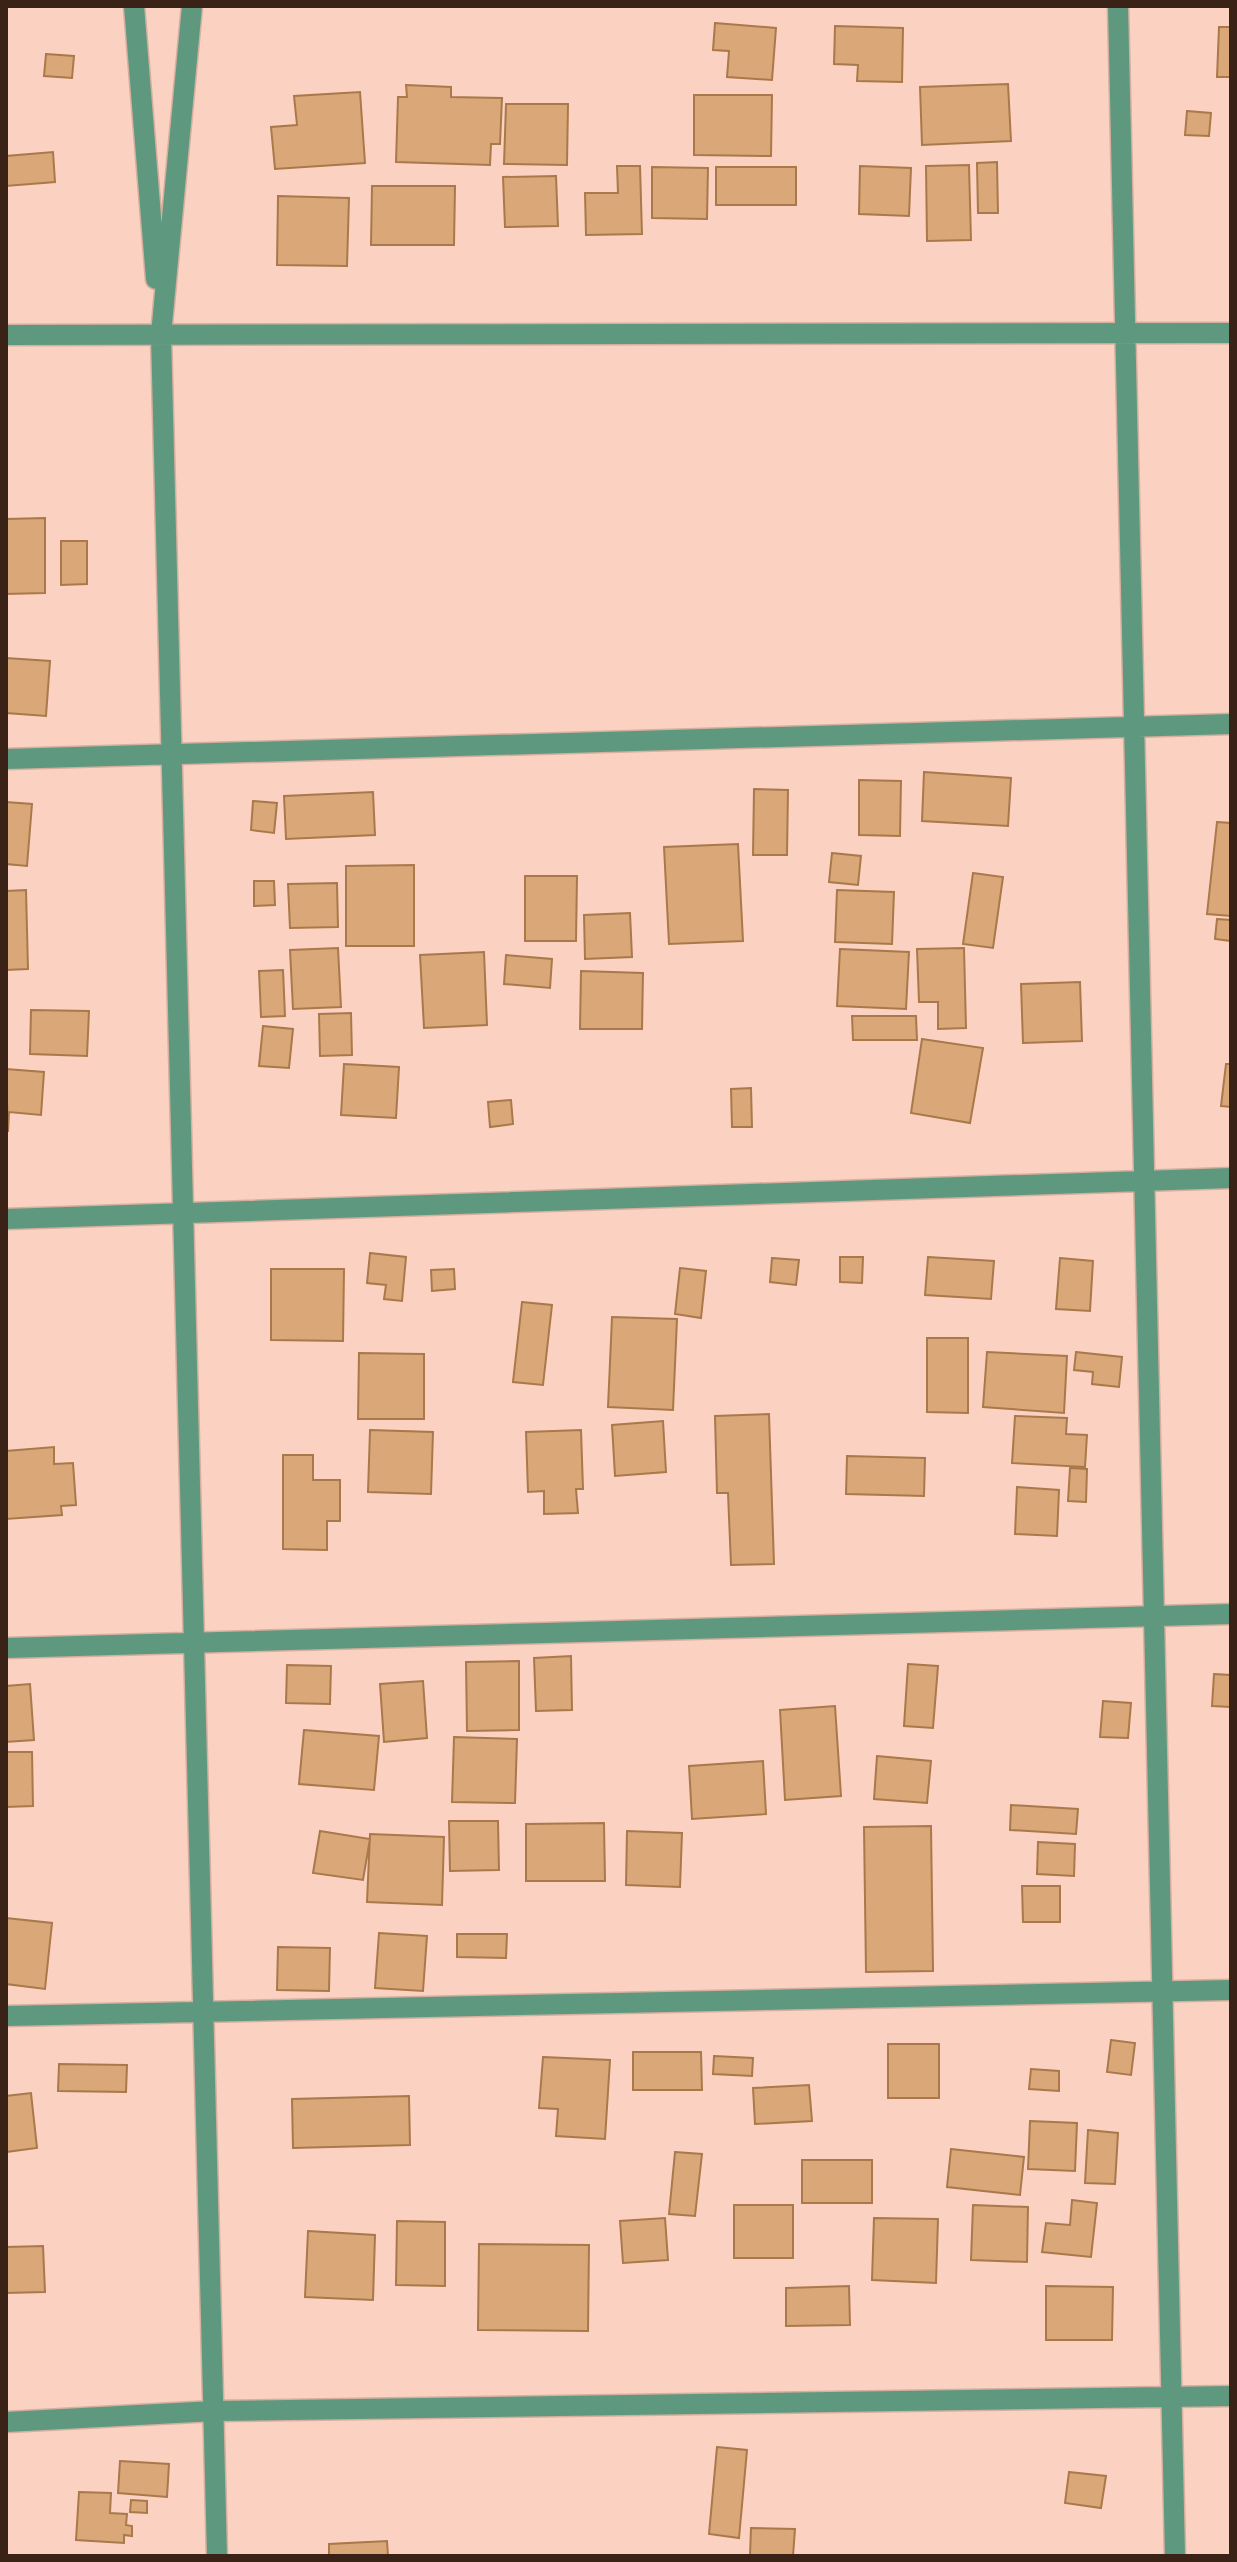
<svg xmlns="http://www.w3.org/2000/svg" width="1237" height="2562" font-family="Roboto,sans-serif">
<rect width="100%" height="100%" fill="#fbd2c1"/>
<path fill="#d9a778" stroke="#a9794b" stroke-width="2" d="M715 23 776 28 772 80 727 77 729 51 713 50Z
M835 26 903 28 902 82 857 81 858 65 834 64Z
M1219 27H1231V77H1217Z
M46 54 74 56 72 78 44 76Z
M1008 84 1011 141 922 145 920 87Z
M406 85 451 87V97L502 98 500 144H491L490 165 396 162 398 97H407Z
M360 92 365 163 275 169 271 127 297 125 294 96Z
M694 95H772L771 156 694 155Z
M506 104H568L567 165 504 164Z
M1187 111 1211 113 1209 136 1185 135Z
M53 152 55 182 6 186V156Z
M997 162 998 213H978L977 163Z
M969 165 971 240 927 241 926 166Z
M617 166H640L642 234 586 235 585 193H618Z
M860 166 911 168 909 216 859 214Z
M652 167 708 168 707 219 652 218Z
M716 167H796V205H716Z
M556 176 558 226 505 227 503 177Z
M372 186H455L454 245H371Z
M278 196 349 198 347 266 277 265Z
M45 518V593L6 594V519Z
M61 541H87V584L61 585Z
M6 658 50 661 46 716 6 713Z
M924 772 1011 778 1008 826 922 821Z
M859 780 901 781 900 836 859 835Z
M754 789 788 790 787 855H753Z
M373 792 375 835 286 839 284 796Z
M253 801 277 803 274 833 251 830Z
M6 802 32 804 27 866 6 864Z
M1217 822 1231 823V916L1207 914Z
M738 844 743 941 669 944 664 847Z
M832 853 861 856 858 885 829 882Z
M414 865V946H346V866Z
M973 873 1003 877 993 948 963 944Z
M525 876H577L576 941H525Z
M254 881H274L275 905 254 906Z
M337 883 338 927 290 928 288 884Z
M26 890 28 969 6 970V891Z
M837 890 894 892 892 944 835 942Z
M630 913 632 957 585 959 584 915Z
M1217 919 1231 920V941L1215 939Z
M338 948 341 1007 293 1009 290 950Z
M964 948 966 1028 938 1029V1002H919L917 949Z
M840 949 909 952 906 1009 837 1006Z
M484 952 487 1025 424 1028 420 955Z
M506 955 552 959 550 988 504 984Z
M283 970 285 1016 261 1017 259 971Z
M581 971 643 973 642 1029H580Z
M1080 982 1082 1041 1023 1043 1021 984Z
M31 1010 89 1011 87 1056 30 1054Z
M351 1013 352 1055 320 1056 319 1014Z
M852 1016H916L917 1040H853Z
M263 1026 293 1029 289 1068 259 1066Z
M922 1039 983 1048 970 1123 911 1113Z
M344 1064 399 1067 396 1118 341 1115Z
M1226 1064H1231V1107L1221 1106Z
M6 1069 44 1072 41 1115 9 1112 8 1132Z
M751 1088 752 1127H732L731 1089Z
M511 1100 513 1124 490 1127 488 1102Z
M370 1253 406 1257 402 1301 384 1299 386 1285 367 1283Z
M840 1257H863L862 1283 840 1282Z
M928 1257 994 1261 991 1299 925 1295Z
M772 1258 799 1260 796 1285 770 1282Z
M1060 1258 1093 1261 1090 1311 1056 1309Z
M680 1268 706 1271 701 1318 675 1314Z
M271 1269H344L343 1341 271 1340Z
M454 1269 455 1289 432 1291 431 1270Z
M522 1302 552 1305 543 1385 513 1382Z
M612 1317 677 1319 673 1410 608 1407Z
M927 1338H968V1413L927 1412Z
M987 1352 1067 1356 1064 1413 983 1407Z
M1076 1352 1122 1357 1119 1387 1092 1384 1093 1372 1074 1370Z
M359 1353 424 1354V1419H358Z
M769 1414 774 1564 731 1565 728 1493H717L715 1416Z
M1015 1416 1067 1418 1066 1434 1087 1435 1085 1467 1012 1463Z
M663 1421 666 1472 615 1476 612 1425Z
M370 1430 433 1432 431 1494 368 1492Z
M581 1430 583 1489H576L578 1513 544 1514V1491L528 1492 526 1432Z
M54 1447V1464L73 1463 76 1505 61 1506 62 1515 6 1519V1451Z
M283 1455H313V1480H340V1521H327V1550L283 1549Z
M847 1456 925 1458 924 1496 846 1494Z
M1070 1468 1087 1469 1086 1502 1068 1501Z
M1017 1487 1059 1490 1057 1536 1015 1534Z
M571 1656 572 1710 536 1711 534 1658Z
M519 1661V1730L467 1731 466 1662Z
M908 1664 938 1666 933 1728 904 1726Z
M287 1665 331 1666 330 1704 286 1703Z
M1214 1674 1231 1675 1230 1707 1212 1706Z
M423 1681 427 1738 384 1742 380 1684Z
M30 1684 34 1740 6 1742V1686Z
M1103 1701 1131 1703 1128 1738 1100 1737Z
M835 1706 841 1796 785 1800 780 1710Z
M304 1730 379 1736 374 1790 299 1784Z
M454 1737 517 1739 515 1803 452 1802Z
M6 1752H32L33 1806 6 1807Z
M877 1756 931 1761 927 1803 874 1799Z
M763 1761 766 1814 692 1819 689 1766Z
M1011 1805 1078 1809 1076 1834 1010 1830Z
M449 1821H498L499 1870 450 1871Z
M604 1823 605 1881H526V1824Z
M931 1826 933 1971 866 1972 864 1827Z
M320 1831 370 1839 363 1880 313 1873Z
M627 1831 682 1833 680 1887 626 1885Z
M370 1834 444 1837 442 1905 367 1902Z
M1038 1842 1075 1844 1074 1876 1037 1874Z
M1022 1886H1060V1922H1023Z
M6 1918 52 1923 45 1989 6 1984Z
M379 1933 427 1936 423 1991 375 1988Z
M457 1934H507L506 1958 457 1957Z
M278 1947 330 1948 329 1991 277 1990Z
M1111 2040 1135 2043 1131 2075 1107 2072Z
M888 2044H939V2098H888Z
M633 2052H701L702 2090H633Z
M714 2056 753 2058 752 2076 713 2074Z
M543 2057 610 2060 605 2139 556 2136 558 2109 539 2108Z
M59 2064 127 2065 126 2092 58 2091Z
M1031 2069 1059 2071V2091L1029 2089Z
M809 2085 812 2121 755 2124 753 2088Z
M31 2093 37 2148 6 2152V2096Z
M409 2096 410 2145 293 2148 292 2099Z
M1030 2121 1077 2123 1075 2171 1028 2169Z
M1088 2130 1118 2133 1115 2184 1085 2183Z
M951 2149 1024 2157 1020 2195 947 2187Z
M675 2152 702 2154 695 2216 669 2214Z
M802 2160H872V2203H802Z
M1072 2200 1097 2203 1091 2257 1042 2252 1046 2223 1070 2225Z
M734 2205H793V2258H734Z
M973 2205 1028 2207 1027 2262 971 2260Z
M665 2218 668 2260 623 2263 620 2221Z
M874 2218 938 2219 936 2283 872 2280Z
M397 2221 445 2222V2286L396 2285Z
M308 2231 375 2235 373 2300 305 2297Z
M479 2244 589 2245 588 2331 478 2330Z
M43 2246 45 2292 6 2293V2247Z
M849 2286 850 2325 786 2326V2288Z
M1046 2286 1113 2287 1112 2340H1046Z
M717 2447 747 2450 739 2538 709 2534Z
M120 2461 169 2464 167 2497 118 2493Z
M1069 2472 1106 2476 1101 2508 1065 2503Z
M79 2492 111 2493 110 2513 127 2514 126 2525 132 2526V2536L124 2535V2543L76 2540Z
M131 2500 147 2501V2513L130 2512Z
M751 2528 795 2529 793 2556H750Z
M387 2541 388 2556H329V2544Z"/>
<g fill="none" stroke-linecap="round" stroke-linejoin="round">
<defs>
<path id="minor" d="M134 6 156 279
M192 6 161 335 217 2556
M1118 6 1175 2556
M6 335 1231 333
M6 759 1231 724
M6 1219 1231 1178
M6 1648 1231 1614
M6 2016 1231 1990
M6 2422 214 2411 1231 2396"/>
</defs>
<use href="#minor" stroke="#d5af9f" stroke-width="23"/>
<use href="#minor" stroke="#5e997f" stroke-width="20"/>
</g>
<rect width="1237" height="2562" fill="none" stroke="#3b2216" stroke-width="16"/>
</svg>
